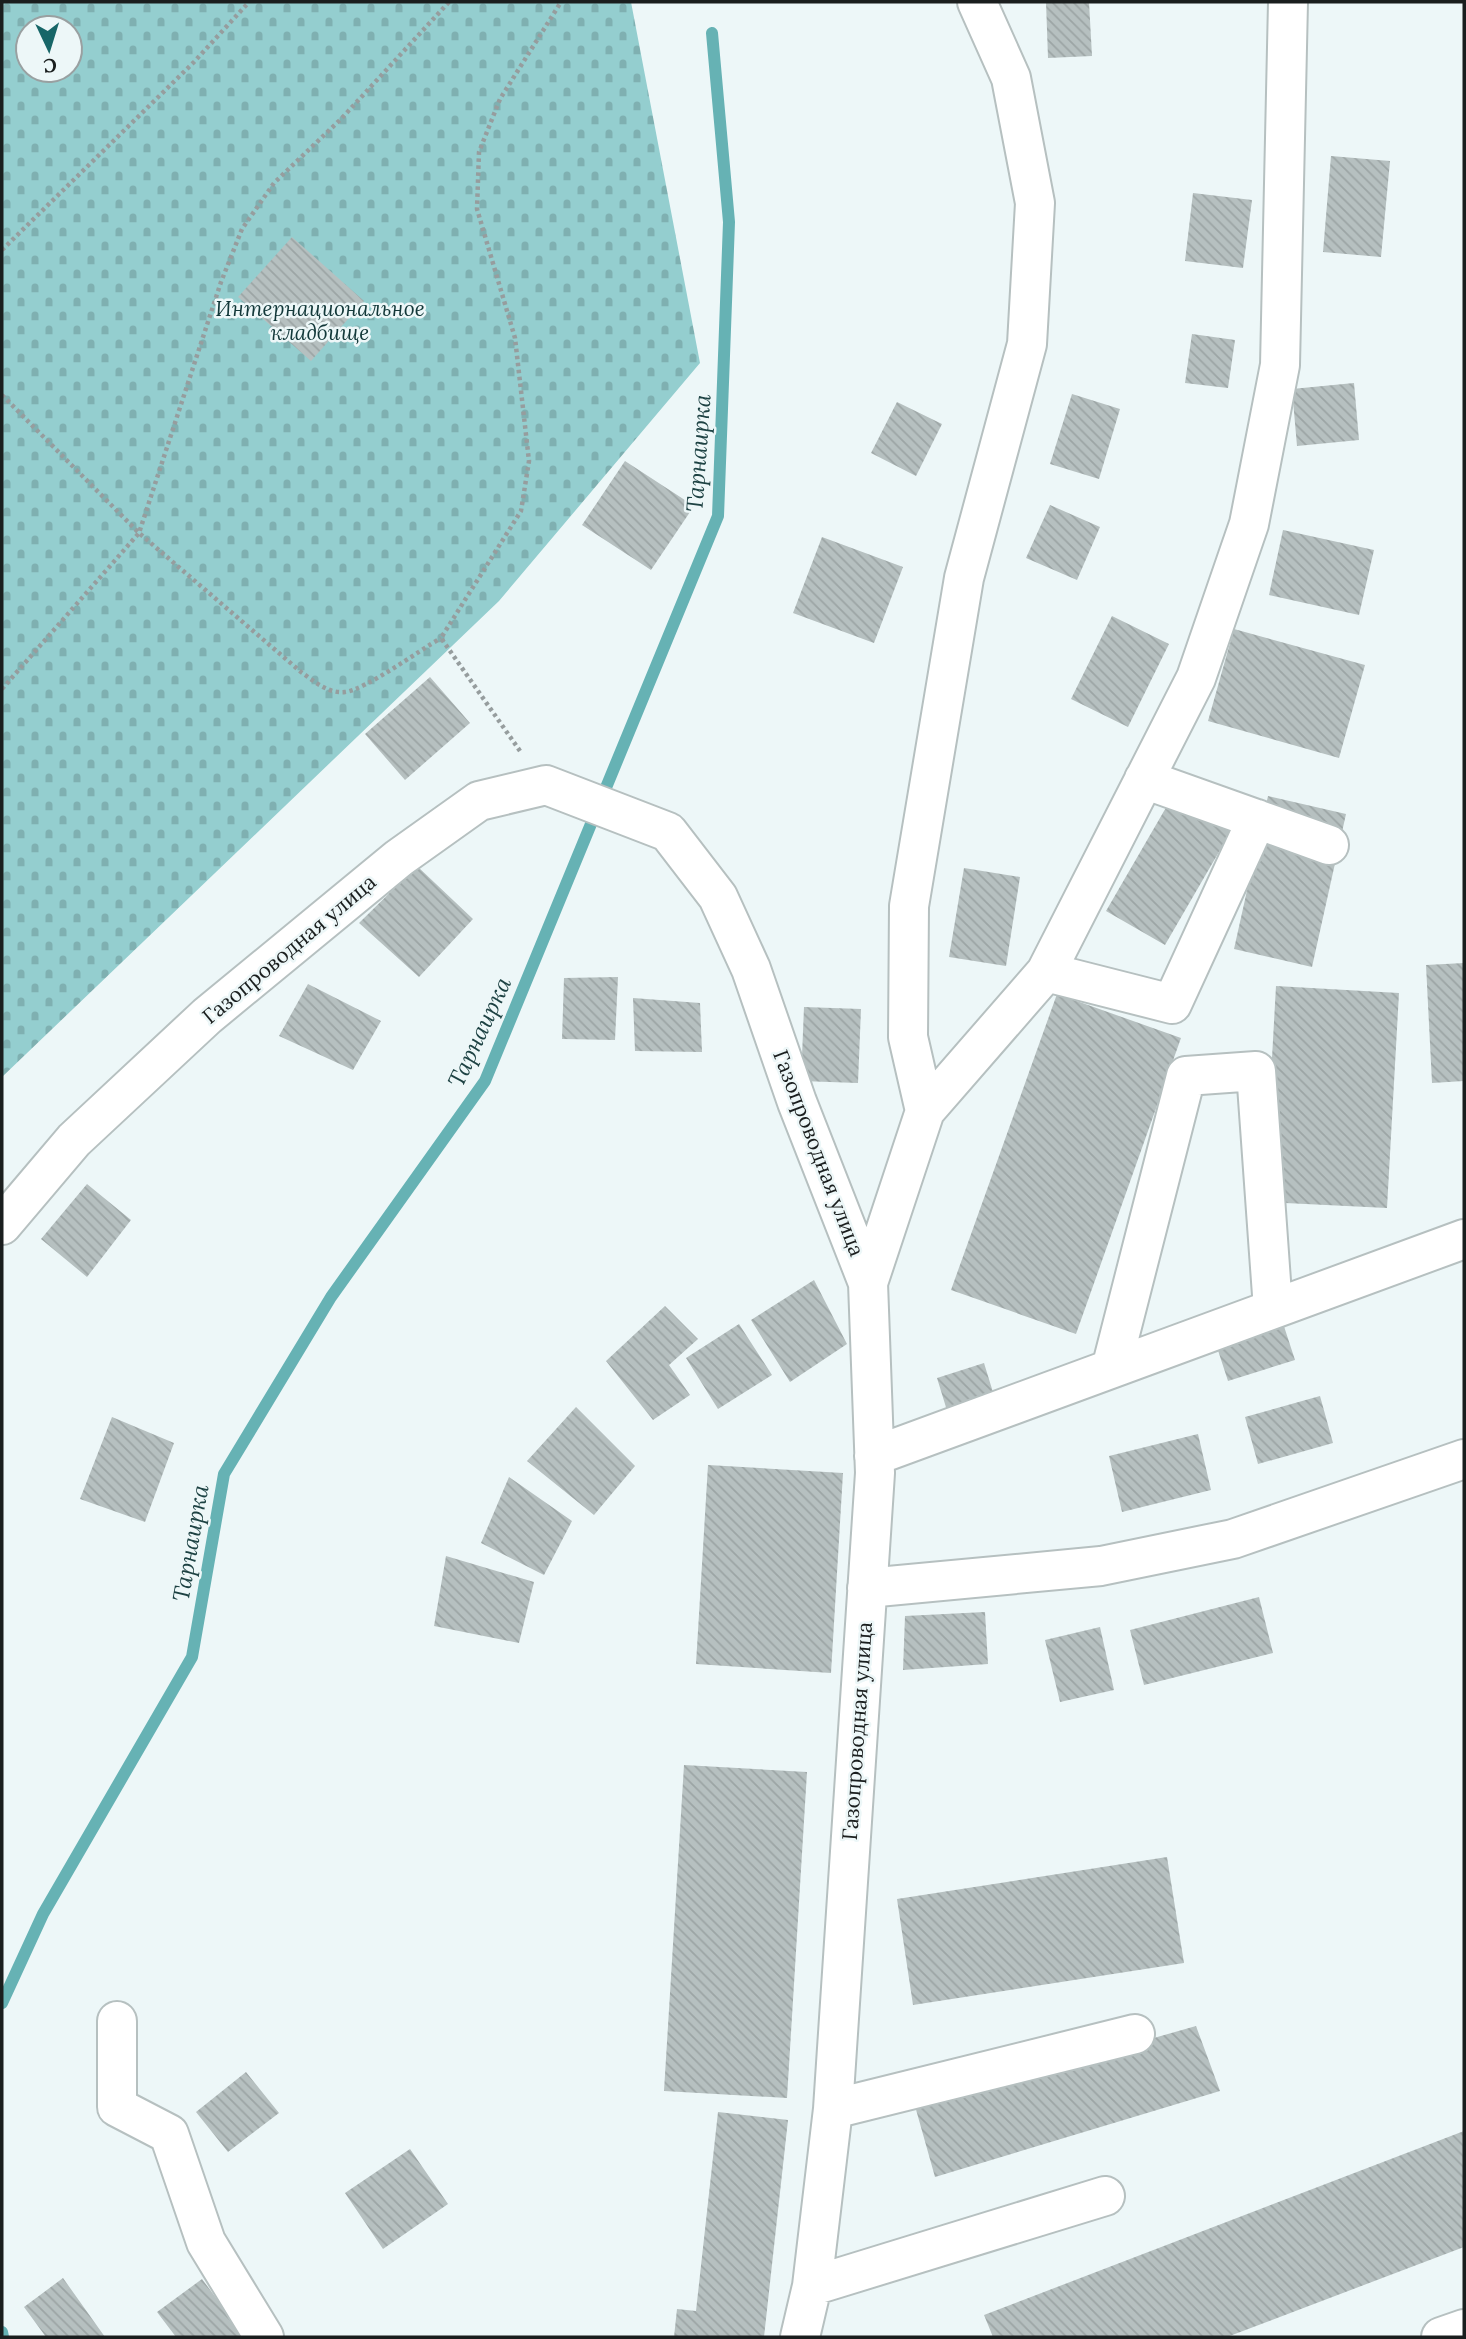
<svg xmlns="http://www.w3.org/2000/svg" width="1466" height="2339" font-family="Lora,serif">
<defs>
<pattern id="cemetery-stones" width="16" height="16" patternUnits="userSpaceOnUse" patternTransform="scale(1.75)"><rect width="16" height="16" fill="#94cecf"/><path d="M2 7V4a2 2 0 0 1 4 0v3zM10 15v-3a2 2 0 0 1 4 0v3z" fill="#7fb0b1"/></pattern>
<pattern id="building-back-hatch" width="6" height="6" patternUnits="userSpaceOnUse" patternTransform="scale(1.75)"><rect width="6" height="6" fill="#b6c0c0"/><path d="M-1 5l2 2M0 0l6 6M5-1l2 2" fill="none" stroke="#9ca5a5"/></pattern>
</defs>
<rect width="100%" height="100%" fill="#edf7f8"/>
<path fill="url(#cemetery-stones)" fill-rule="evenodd" d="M2 2H631L700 363 499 601 2 1077ZM28 28H70V70H28Z"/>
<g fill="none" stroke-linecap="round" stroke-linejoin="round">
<path stroke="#66b2b4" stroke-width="12" d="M2 2003 43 1914 192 1657 224 1474 331 1297 485 1081 718 516 729 222 712 33
M2 2332 3 2337"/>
</g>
<path fill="url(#building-back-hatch)" d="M1046 2H1089L1092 56 1048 58Z
M1331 156 1390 161 1381 257 1323 252Z
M1193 193 1252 200 1243 268 1185 261Z
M292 237 364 301 311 361 238 297Z
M1192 334 1235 340 1228 388 1185 383Z
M1354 383 1359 440 1297 446 1292 389Z
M1072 394 1120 409 1099 479 1050 464Z
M897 402 942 424 916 476 871 453Z
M625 461 694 506 651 570 582 525Z
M1050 505 1100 527 1077 580 1026 558Z
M1283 530 1374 550 1359 615 1269 595Z
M822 537 903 567 874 643 793 613Z
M1112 616 1169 644 1128 727 1071 699Z
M1234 629 1365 665 1339 758 1208 721Z
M430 677 470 723 405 780 365 734Z
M1175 792 1234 826 1165 945 1106 911Z
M1268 796 1346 814 1312 967 1234 949Z
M417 866 473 919 419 977 359 923Z
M964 868 1020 877 1006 966 949 957Z
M1464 963V1081L1432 1083 1426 965Z
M618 977 615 1040 562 1039 564 978Z
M308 984 381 1021 353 1070 279 1036Z
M1276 986 1399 993 1387 1208 1264 1202Z
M1057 994 1181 1038 1076 1334 951 1290Z
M633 998 700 1003 702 1052 635 1051Z
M804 1007 861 1009 858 1083 801 1081Z
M87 1184 131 1220 87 1277 41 1239Z
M814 1280 847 1344 790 1382 751 1320Z
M665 1306 698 1339 669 1365 690 1395 653 1420 606 1361Z
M1278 1308 1295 1360 1228 1381 1211 1329Z
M739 1324 772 1375 718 1409 686 1358Z
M984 1363 996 1402 949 1417 937 1378Z
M1320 1396 1333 1443 1258 1464 1245 1417Z
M576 1407 635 1466 594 1515 527 1461Z
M112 1417 174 1443 145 1522 80 1499Z
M1198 1434 1211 1490 1122 1512 1109 1456Z
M708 1465 843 1473 831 1673 696 1664Z
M509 1477 572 1521 544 1575 481 1543Z
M446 1556 534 1582 519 1643 434 1626Z
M1259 1597 1273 1653 1144 1685 1130 1630Z
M985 1612 988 1664 903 1670 905 1616Z
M1100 1627 1114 1690 1060 1702 1045 1640Z
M684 1765 807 1772 787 2098 664 2091Z
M1167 1857 1184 1963 913 2005 897 1899Z
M1196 2026 1220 2091 935 2177 915 2106Z
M246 2072 279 2113 228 2152 196 2112Z
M718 2112 788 2120 764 2337H674L677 2309 696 2311Z
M1464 2131V2247L1227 2337H993L984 2315Z
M410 2149 448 2204 383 2249 345 2193Z
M63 2278 105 2337H46L24 2307Z
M202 2279 245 2337H176L157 2312Z"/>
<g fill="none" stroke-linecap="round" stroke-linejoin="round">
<defs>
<path id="minor" d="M1144 779 1329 845
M1046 972 1172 1004 1257 819
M925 1111 908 1037 909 906 964 578 1027 344 1035 203 1011 78 977 2
M2 1225 74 1140 207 1016 399 858 479 801 546 785 668 832 718 897 751 969 797 1102 868 1283 875 1473 833 2109 812 2286 800 2337
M868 1283 925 1111 1046 972 1196 678 1249 524 1280 365 1288 2
M1111 1369 1186 1076 1256 1071 1273 1309
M874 1456 1464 1239
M867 1588 1101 1566 1233 1539 1464 1459
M117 2021V2107L169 2134 206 2242 264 2337
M833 2109 1135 2034
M812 2286 1105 2196
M1441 2337 1464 2329"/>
</defs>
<use href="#minor" stroke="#b6c0c0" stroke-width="42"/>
<path stroke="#969d9e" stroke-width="4.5" stroke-dasharray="3.5 3.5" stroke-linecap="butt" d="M2 250 194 62 249 2
M2 395 139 533 301 672C314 681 328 694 345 692 365 690 420 650 441 638
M2 689 139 533 221 282 242 229 274 183 341 119 449 2
M520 751 441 638 521 511 529 461 515 338 477 209 479 152 500 99 561 2"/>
<use href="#minor" stroke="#fff" stroke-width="38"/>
</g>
<g text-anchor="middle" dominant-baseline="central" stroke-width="5" stroke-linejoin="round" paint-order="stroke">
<g font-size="21" font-style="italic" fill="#123839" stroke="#edf7f8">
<text x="320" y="308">Интернациональное<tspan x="320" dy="24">кладбище</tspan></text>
</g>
<g font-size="21" fill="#1a1e1e" stroke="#edf7f8">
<text transform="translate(289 949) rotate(-40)">Газопроводная улица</text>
<text transform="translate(819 1153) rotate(69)">Газопроводная улица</text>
<text transform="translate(857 1731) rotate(-86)">Газопроводная улица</text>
</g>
<g font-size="23" font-style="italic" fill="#1d4243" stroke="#edf7f8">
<text transform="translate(698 453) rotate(-86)">Тарнаирка</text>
<text transform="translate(479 1032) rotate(-65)">Тарнаирка</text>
<text transform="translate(190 1543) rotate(-80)">Тарнаирка</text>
</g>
</g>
<rect width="1466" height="2339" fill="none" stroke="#1a1e1e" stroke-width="7"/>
<g transform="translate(49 49) rotate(176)"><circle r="33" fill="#edf7f8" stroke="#99a0a1" stroke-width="2"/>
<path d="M0-5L12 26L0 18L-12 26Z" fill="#176668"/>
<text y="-10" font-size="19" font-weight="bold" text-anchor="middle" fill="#1a1e1e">С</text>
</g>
</svg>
